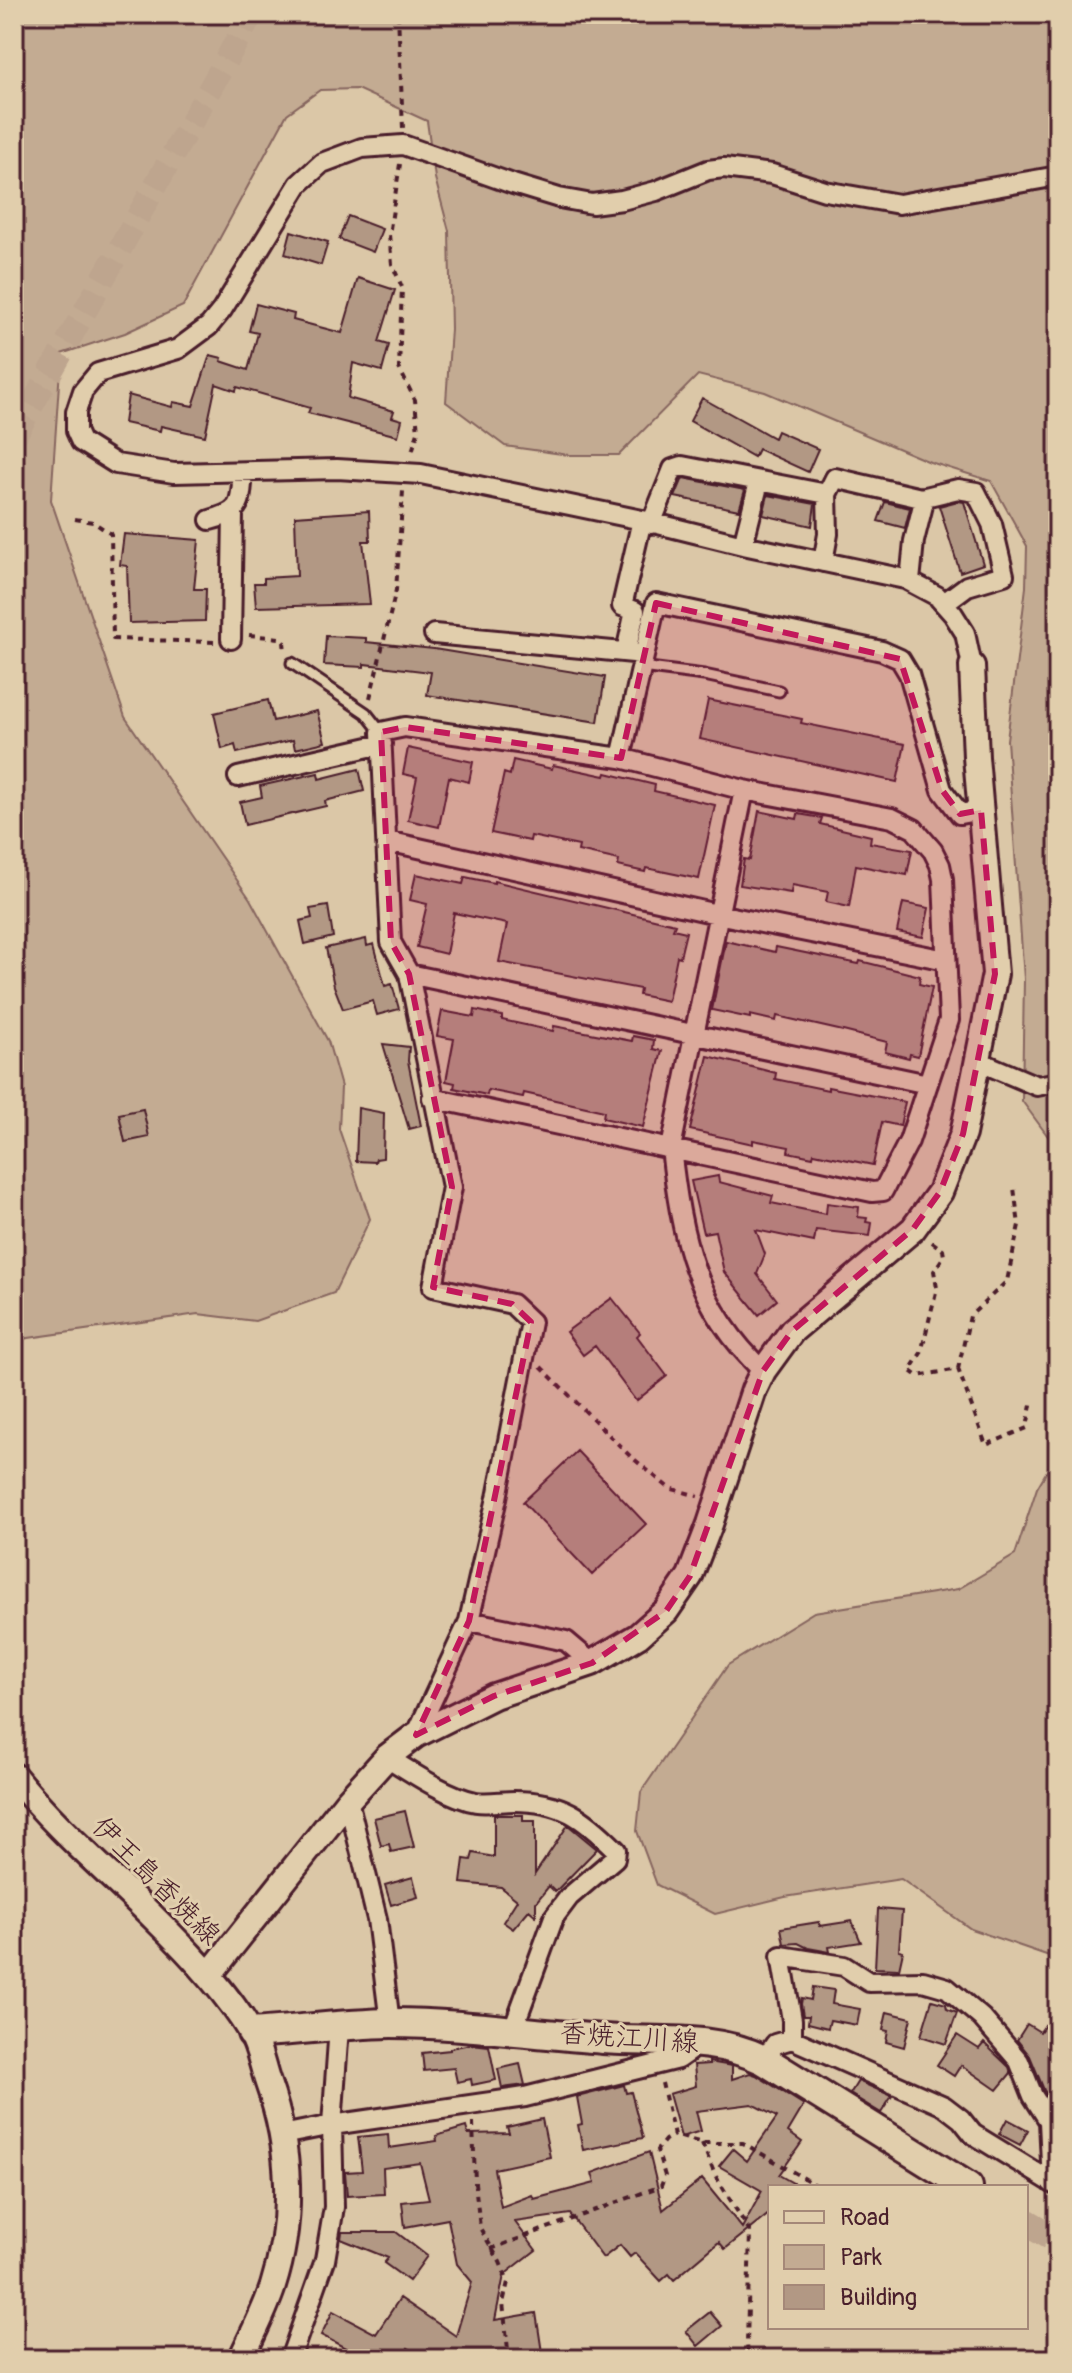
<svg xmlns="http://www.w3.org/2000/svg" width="1072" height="2373" font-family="Pangolin,'Klee One',sans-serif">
<rect width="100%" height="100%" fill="#dbc7a7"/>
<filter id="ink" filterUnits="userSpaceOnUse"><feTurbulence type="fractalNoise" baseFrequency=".0125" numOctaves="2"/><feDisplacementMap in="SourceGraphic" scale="16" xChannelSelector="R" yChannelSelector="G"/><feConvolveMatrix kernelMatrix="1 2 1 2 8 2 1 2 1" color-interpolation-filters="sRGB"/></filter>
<g filter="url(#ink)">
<path fill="#c3ab92" stroke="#86655e" stroke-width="2" d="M14 14H1058V1150L1022 1101 1024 979 1007 740 1026 587 1027 546 991 481 930 462 765 392 698 375 619 455H569L505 446 446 402 451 329 449 231 435 178 427 121 357 89 320 90 287 114 183 306 125 333 61 354 51 500 125 717 250 899 328 1041 341 1087 339 1129 370 1219 334 1293 255 1321 198 1314 14 1340Z
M1058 1452V1959L971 1929 901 1879 785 1897 715 1914 657 1885 637 1831 641 1792 728 1665 814 1612 958 1589 1015 1555 1037 1488Z"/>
<path fill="#b29884" stroke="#4a1f2b" stroke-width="2" d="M348 216 382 229 373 252 339 239Z
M291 231 328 242 321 265 285 254Z
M358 278 395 290 379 342 389 345 382 371 353 363 348 398 394 411 392 417 402 420 398 436 308 413 310 408 237 387 236 391 216 384 205 436 161 426 160 431 124 423 128 395 172 407 173 402 193 406 210 355 222 358 221 361 248 370 258 333 249 331 256 304 294 314 293 320 342 333Z
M702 398 774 438 777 431 818 449 808 472 758 449 754 457 690 421Z
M683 478 745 490 739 510 675 497Z
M768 495 815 504 812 526 763 515Z
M958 501 964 502 983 564 960 572 939 506Z
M885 502 910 508 905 528 878 521Z
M369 511 370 541H363L370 604 256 607 254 583H264V578L297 576 295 516Z
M124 534 199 540 194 589H206L205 621 129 623 127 566 120 565Z
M326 636 366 638V642L434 649 605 677 598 722 427 695 431 672 364 664V667L324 665Z
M268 700 273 721 317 711 325 742 295 749 293 740 237 753 235 745 222 749 214 713Z
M708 700 802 719 801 723 905 744 897 782 700 739Z
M408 748 473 762 469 782 449 777 439 827 408 820 417 777 403 774Z
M513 760 552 769 553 765 605 776 606 773 655 785 654 791 715 805 699 879 646 868 645 872 618 866 619 860 578 851 579 846 531 836 530 841 491 833 504 773 510 775Z
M359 769 364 791 325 801 326 806 245 825 240 802 262 797 260 786 318 773 319 779Z
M759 811 797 819 798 814 822 818 820 824 871 836 870 843 912 850 907 875 856 865 849 907 826 902 828 892 792 885 791 893 740 885 744 859 750 860Z
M416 874 463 884 465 877 494 883V881L675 924 673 929 686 932 680 957 677 956 668 1001 639 995 640 989 499 962 507 924 454 913 446 954 417 947 427 904 410 900Z
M903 903 929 908 923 937 897 932Z
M328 906 333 937 305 944 300 921 312 918 310 909Z
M366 939 367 946 374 944 385 986 392 984 399 1009 377 1015 373 1001 343 1009 334 986 326 948Z
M726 941 775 952 776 947 859 964 860 961 920 976 919 984 932 987 918 1056 910 1054 909 1058 885 1052 887 1042 843 1031 777 1016 776 1021 750 1015V1018L712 1010Z
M475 1010 502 1016V1020L553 1031 554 1026 632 1041 633 1036 654 1040 653 1049 662 1051 643 1127 603 1118 604 1111 524 1093 523 1097 488 1090 487 1095 454 1088 455 1083 446 1081 454 1039 437 1036 442 1011 474 1017Z
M383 1044 409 1047 408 1061 421 1126 409 1129Z
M708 1056 776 1073 775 1079 828 1090V1087L905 1102 900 1126 882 1122 873 1165 814 1153 813 1157 788 1152 789 1147 753 1140V1144L690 1130Z
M358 1108 384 1113 383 1158 376 1159 375 1162 356 1161Z
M143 1109 149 1137 125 1142 119 1114Z
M718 1176 719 1182 773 1196 771 1203 826 1214 827 1203 859 1207 858 1217 867 1218 866 1222 872 1223 870 1236 816 1230 814 1242 756 1230 765 1254 757 1274 777 1300 759 1315 724 1272 715 1231 703 1233 691 1181Z
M612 1298 640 1333 637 1336 667 1376 636 1401 595 1346 583 1355 566 1332Z
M577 1451 646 1524 592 1575 523 1502Z
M405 1811 414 1847 391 1852 389 1844 381 1846 374 1818Z
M494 1815H523V1821H535V1874L568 1825 597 1849 555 1892 549 1886 536 1902V1916L529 1910 513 1929 503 1922 517 1900 501 1887 461 1883 464 1859 471 1860 473 1853 494 1857Z
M413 1877 418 1897 391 1905 385 1885Z
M878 1909 902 1911 899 1950 903 1951 899 1969 875 1968Z
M852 1921 861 1942 829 1947 830 1952 808 1948 798 1943 784 1944 781 1928 819 1922 820 1926Z
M813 1987 834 1990 832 2004 860 2009 857 2025 830 2020 828 2028 808 2023 809 2016H803L801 2004 802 1998 811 2000Z
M932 2000 946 2004 947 2009 957 2013 946 2044 921 2036Z
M887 2012 911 2018 904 2047 886 2042 888 2031 883 2030Z
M1027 2024 1040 2032 1045 2025 1058 2034V2112L1044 2090 1030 2056 1017 2040Z
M957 2035 979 2049 984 2043 1009 2067 1011 2073 997 2090 961 2065 954 2076 937 2065Z
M471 2044 489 2046 496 2080 472 2085 471 2079 457 2082 454 2068 424 2071 422 2053 450 2050V2048Z
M709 2062 732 2066V2079L750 2073 756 2075 804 2105 788 2132 802 2142 779 2175 800 2187H770V2213L725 2249 719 2242 674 2280 669 2274 661 2281 635 2253 630 2257 620 2245 603 2258 570 2214 515 2222 536 2250 504 2275 495 2320 536 2313 543 2359H427L408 2348 402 2359H366L321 2335 333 2311 376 2334 400 2298 456 2336 472 2282 457 2264 448 2219 405 2227 402 2202 429 2199 420 2163 383 2168 384 2194 347 2196 345 2172 362 2171 358 2137 388 2134 389 2148 437 2141 436 2136 466 2127 468 2134 509 2133 507 2127 542 2119 550 2157 494 2169 501 2207 532 2195 534 2199 595 2183 592 2173 649 2152 663 2210 702 2179 742 2228 762 2191 719 2166 733 2149 747 2161 777 2117 752 2104 696 2111 701 2131 681 2137 669 2094 696 2086 694 2065 709 2064Z
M520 2064 525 2085 502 2088 498 2069Z
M858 2081 892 2096 881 2113 850 2094Z
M624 2085 626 2093 631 2092 643 2138 583 2150 578 2125 582 2124 577 2097Z
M1007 2119 1028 2130 1020 2145 999 2134Z
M342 2232H396L427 2256 409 2281 384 2263 388 2258 341 2239Z
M710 2312 722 2326 698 2346 686 2331Z"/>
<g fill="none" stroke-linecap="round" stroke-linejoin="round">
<path stroke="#bea58e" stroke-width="24" stroke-dasharray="24 12" stroke-linecap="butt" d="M14 437 252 14"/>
<path stroke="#bea58e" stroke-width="28" stroke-dasharray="28 14" stroke-linecap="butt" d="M1026 2222 1058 2241"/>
<defs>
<path id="lane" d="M292 663 366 713 381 732
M641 667 704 675 779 691"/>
<path id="street" d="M827 494 835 478 921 498 958 489 976 492 992 524 1004 575 967 586 944 603
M210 520C243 511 240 504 243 472
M651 524 673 469 682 466 827 494 828 534 823 562
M743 545 759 482
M910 581 914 541 925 497
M434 634 644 654
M231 639 233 513
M626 652 635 611 622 606 642 520
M972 666 965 633 953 614 937 596 905 579 743 545 642 520 421 474 337 469 174 473 116 464 81 442 76 431V412L83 391 98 373 178 349 209 326 222 310 299 184 322 163 362 148 403 145 513 184 559 198 592 204 622 200 656 191 708 170 724 168 772 174 825 191 899 204 1058 176
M621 758 656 603 882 651 900 659 909 674 942 790 960 814 981 810
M238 777 382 744
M744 790 671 1148C681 1238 695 1307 763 1371
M387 841 717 914 946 960
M409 974 928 1084
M978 1061 1037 1086 1058 1082
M469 1621 566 1641 592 1663
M416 1735 469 1621 497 1498 531 1322 512 1304 433 1287 452 1187 409 974 391 942 381 732 405 727 621 758 744 790 892 818 914 829 933 851 940 865 943 879 949 1020 909 1141 883 1191 872 1192 432 1098
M387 1757C411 1772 448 1797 476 1802 488 1804 502 1801 514 1801 562 1801 583 1817 616 1850L615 1858 569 1897 554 1917 513 2029
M348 1800 377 1919 390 2023
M792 2039V2020L781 1956 844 1966 869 1982 923 1981 947 1988 982 2018 1019 2061 1033 2096 1049 2121 1052 2183
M764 2060 775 2044 792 2039 944 2106 961 2119 973 2134 1058 2186
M282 2135 332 2125 525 2097 678 2059 688 2052 695 2043
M290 2359 325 2260 334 2207 332 2125 339 2027"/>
<path id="secondary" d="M14 1776C56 1829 108 1872 155 1919 190 1953 225 1990 250 2031 259 2045 262 2066 268 2083 291 2148 294 2220 273 2286 265 2311 252 2335 241 2359
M209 1975 348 1800 387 1757 416 1735 494 1696 592 1663 638 1636 666 1611 690 1576 710 1524 754 1390 763 1371 792 1331 913 1229 940 1192 963 1134 995 974 976 757 972 666"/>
<path id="primary" d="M252 2033C298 2030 345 2024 391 2023 462 2023 532 2034 603 2039 657 2043 714 2035 764 2060L968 2187"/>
</defs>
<use href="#lane" stroke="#4a1f2b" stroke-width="15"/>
<use href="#street" stroke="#4a1f2b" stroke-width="24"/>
<use href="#secondary" stroke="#4a1f2b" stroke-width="30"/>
<use href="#primary" stroke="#4a1f2b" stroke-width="34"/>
<path stroke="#4a1f2b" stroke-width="4" stroke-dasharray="6 6" stroke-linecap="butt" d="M398 14 403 128
M400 164 389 235 392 264 402 287 399 368 415 400 418 432 411 455
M75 519 93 522 111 534 113 639 214 642
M249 635 280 638 284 642 285 652
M370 698 396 590 403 491
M932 1242 943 1250 944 1256 934 1271 937 1288 921 1353 910 1370 918 1376 958 1369 986 1445 1027 1428 1032 1399
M541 1367 629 1455 669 1488 698 1496
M958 1369 970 1316 1007 1281 1019 1225 1014 1188
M662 2083 674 2135 702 2143H743L819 2187
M473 2122 475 2183 480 2228 500 2262 508 2282 503 2303 509 2359
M702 2143 715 2175 750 2232 747 2343 748 2359
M491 2249 661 2186 665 2176 657 2150 665 2140 674 2135"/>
<use href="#lane" stroke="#e1ceac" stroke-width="9"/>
<use href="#street" stroke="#e1ceac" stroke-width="18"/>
<use href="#secondary" stroke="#e1ceac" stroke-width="24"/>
<use href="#primary" stroke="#e1ceac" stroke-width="28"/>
</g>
</g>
<path fill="#c2185b" fill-opacity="0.2" stroke="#c2185b" stroke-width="6" stroke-dasharray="16 10" stroke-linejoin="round" d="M656 603 900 659 942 790 960 814 981 810 995 974 963 1134 940 1192 913 1229 792 1331 763 1371 690 1576 666 1611 592 1663 494 1696 416 1735 469 1621 531 1322 512 1304 433 1287 452 1187 409 974 391 942 381 732 405 727 621 758Z"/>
<g text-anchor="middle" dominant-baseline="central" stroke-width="6" stroke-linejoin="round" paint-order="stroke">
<g font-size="28" fill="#4a1f2b" stroke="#e1ceac">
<text transform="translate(156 1881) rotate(45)">伊王島香焼線</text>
<text transform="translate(629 2038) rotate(4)">香焼江川線</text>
</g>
</g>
<rect width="1072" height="2373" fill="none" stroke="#e1ceac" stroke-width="48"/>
<rect x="24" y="24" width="1024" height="2325" fill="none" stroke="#4a1f2b" stroke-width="3" filter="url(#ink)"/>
<rect x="768" y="2185" width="260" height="144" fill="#e1ceac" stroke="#a58878" stroke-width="2"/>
<rect x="784" y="2211" width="40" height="12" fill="#e1ceac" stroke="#a58878" stroke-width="2"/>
<text x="840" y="2225" font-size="24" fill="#4a1f2b">Road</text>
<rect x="784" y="2245" width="40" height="24" fill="#c3ab92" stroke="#a58878" stroke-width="2"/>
<text x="840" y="2265" font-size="24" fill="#4a1f2b">Park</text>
<rect x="784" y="2285" width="40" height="24" fill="#b29884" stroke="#a58878" stroke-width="2"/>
<text x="840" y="2305" font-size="24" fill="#4a1f2b">Building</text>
</svg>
